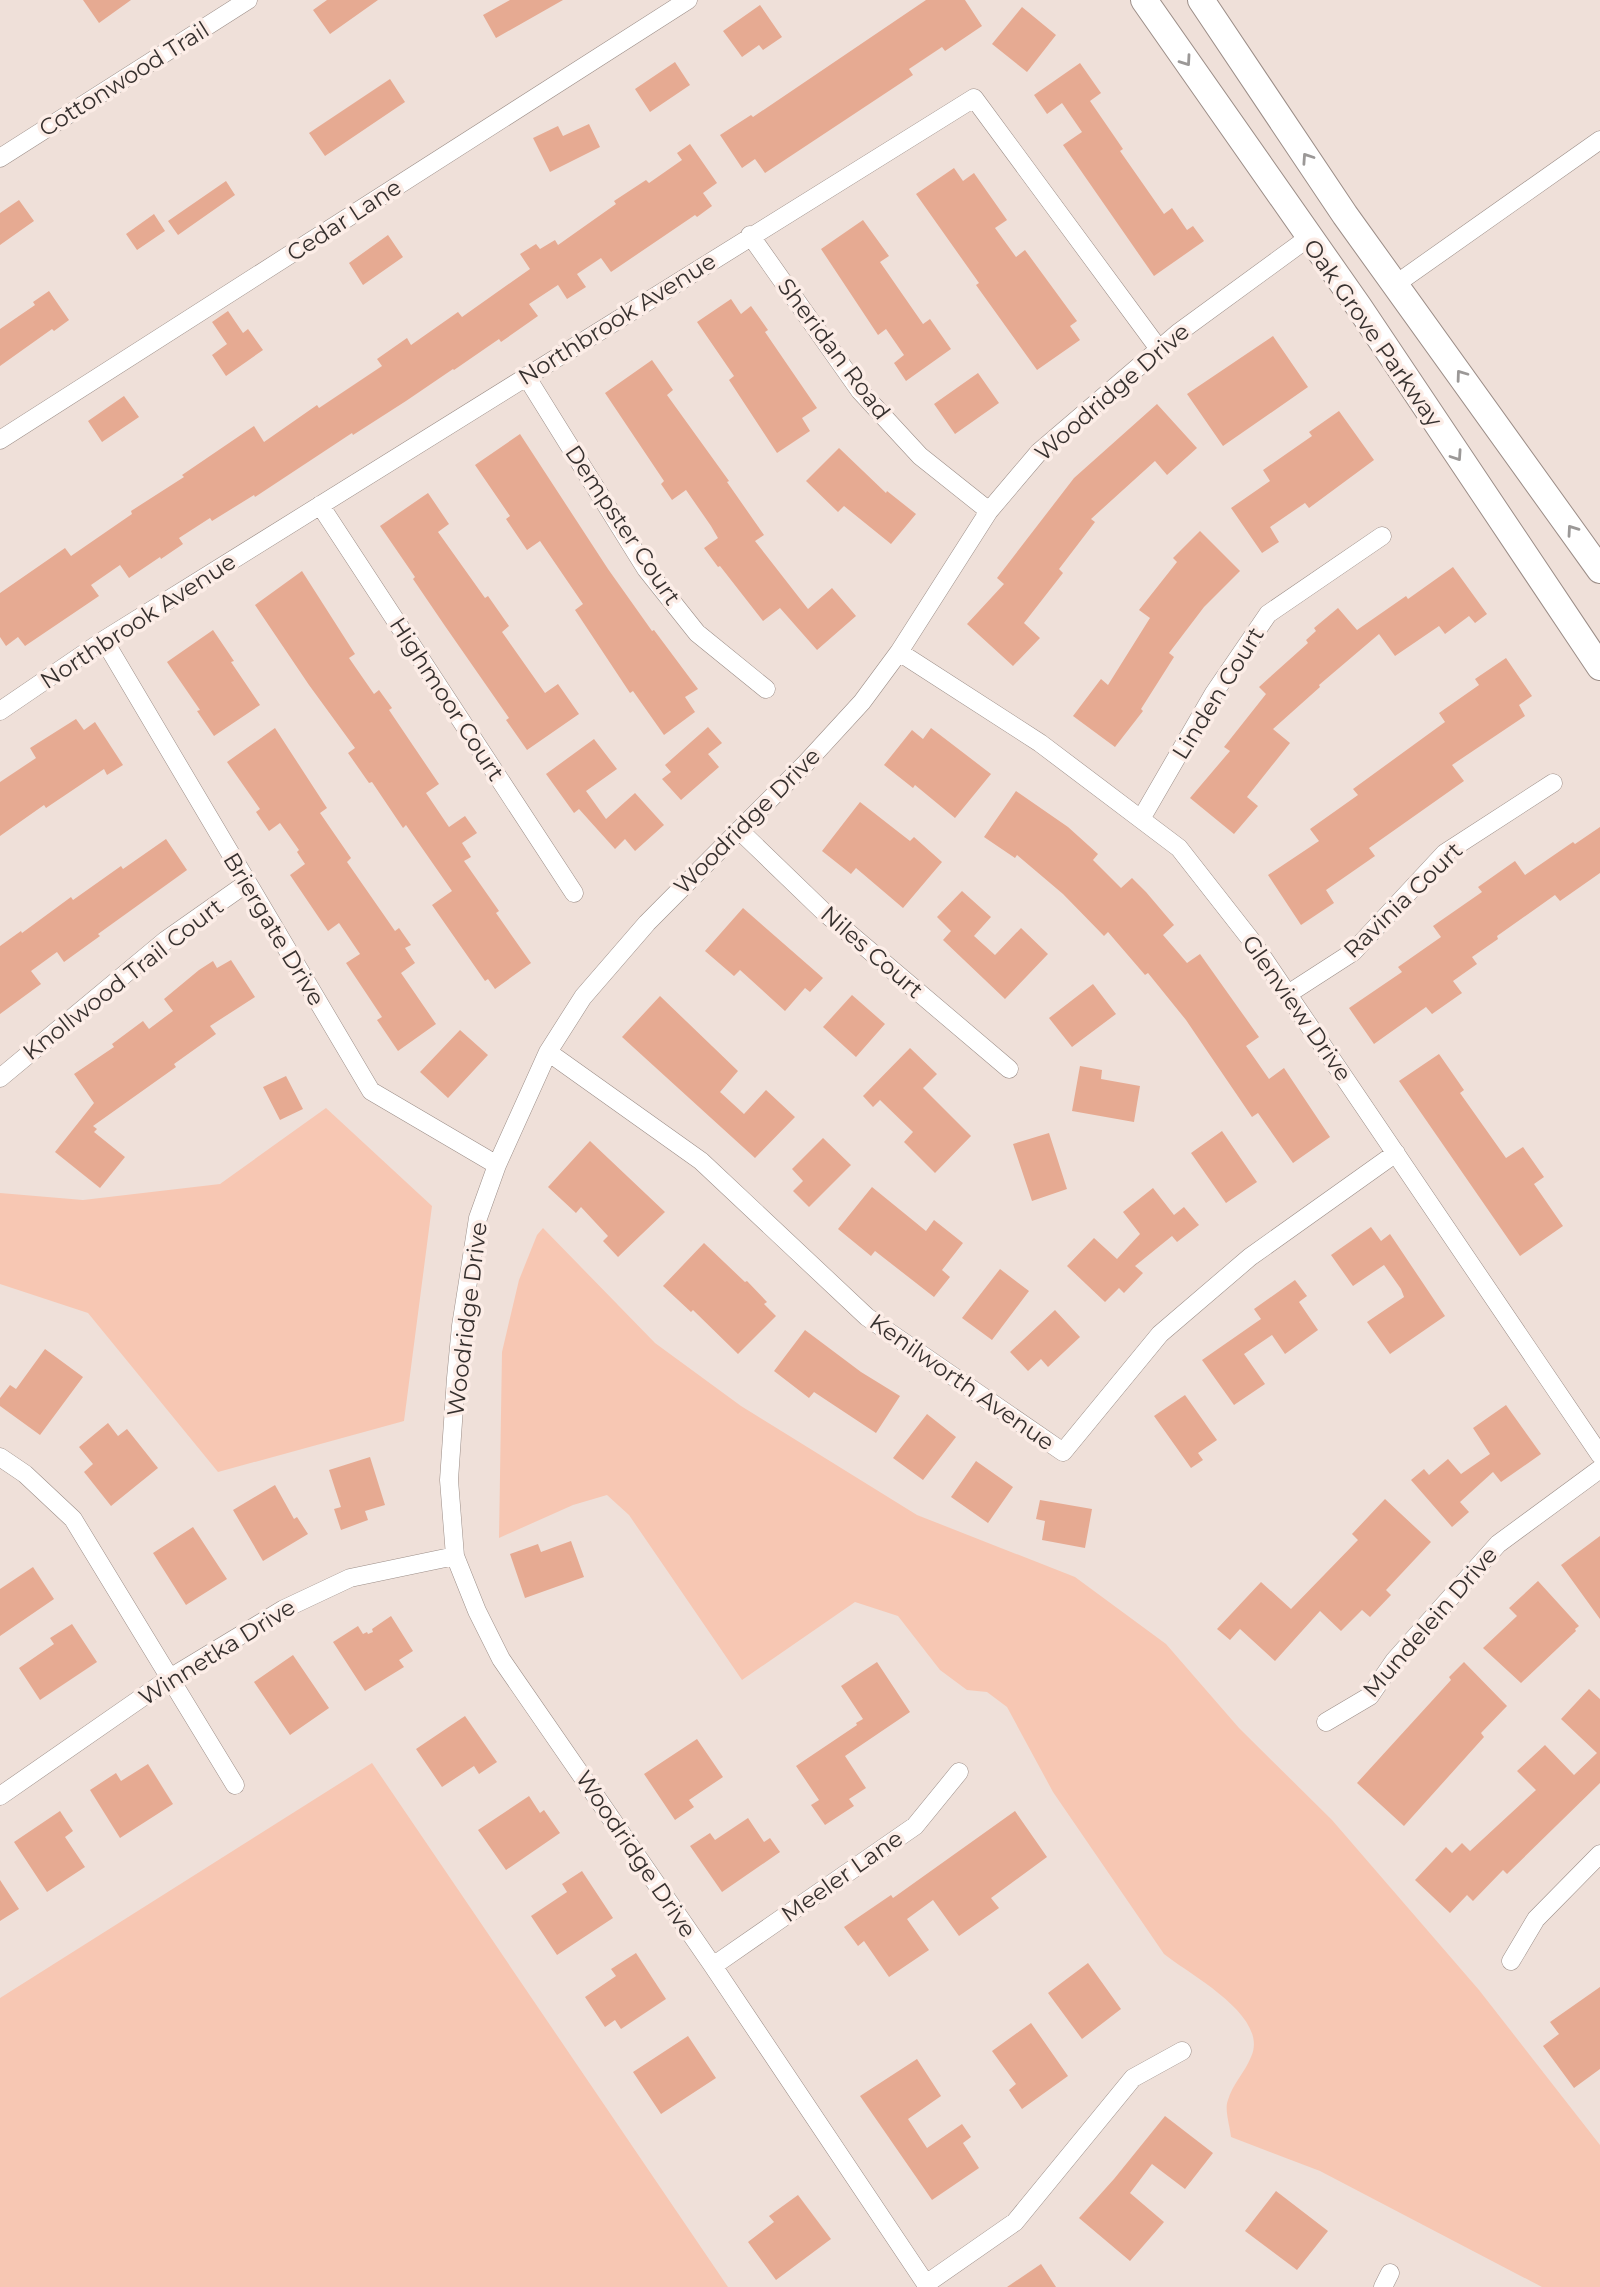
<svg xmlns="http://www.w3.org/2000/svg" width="1600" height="2287" font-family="Montserrat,sans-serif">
<rect width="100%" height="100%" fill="#efe0d9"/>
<path fill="#f7c7b3" d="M326 1108 432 1206 404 1421 218 1472 88 1313 0 1284V1193L83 1200 220 1184Z
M543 1228 655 1343 741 1406 917 1515 1075 1577 1166 1644 1239 1728 1332 1820 1479 1990 1600 2145V2287H1542L1320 2171 1231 2137C1230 2126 1224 2109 1228 2100 1232 2085 1245 2072 1251 2057 1270 2016 1190 1975 1164 1954L1053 1792 1007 1707 987 1692 967 1690 940 1670 898 1616 855 1602 742 1680 629 1515 607 1495 573 1505 499 1538 502 1352 519 1280 537 1235Z
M372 1763 728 2287H0V1998Z"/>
<path fill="#e6aa92" d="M83 0H131L99 23Z
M327 0H378L330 34 313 10Z
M510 0H563L496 38 483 15Z
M926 0H965L982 26 945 51 942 47 909 69 913 75 765 173 755 159 742 168 720 135 751 115 753 117Z
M760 5 782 37 763 50 759 45 742 57 723 31Z
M1022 7 1056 35 1027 72 992 44Z
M675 62 690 85 650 112 635 89Z
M1080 63 1101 93 1090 101 1123 149 1120 151 1164 214 1172 208 1187 230 1193 226 1204 241 1154 276 1063 145 1082 132 1062 103 1047 114 1034 95Z
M390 79 405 102 325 156 309 133Z
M589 124 600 147 550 172 533 138 558 126 563 136Z
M690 144 717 183 703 193 712 206 697 217 695 215 611 272 601 258 577 274 586 287 567 299 558 285 529 304 538 316 501 342 499 339 454 370 453 369 406 401 353 435 352 433 255 497 254 495 212 521 210 518 179 538 183 544 161 559 160 557 129 578 120 565 91 585 99 596 25 646 18 637 6 646 0 637V593L65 548 71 556 132 514 131 511 184 477 182 475 254 426 264 442 317 405 319 408 382 366 377 359 407 338 411 345 458 312 462 317 530 269 520 254 536 244 540 249 555 240 558 245 616 204 614 201 646 180 649 183 682 160 677 153Z
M954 168 963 181 974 173 1007 220 995 228 1016 257 1025 250 1077 321 1070 326 1080 340 1037 370 976 285 979 283 916 194Z
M226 181 235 195 178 235 168 221Z
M19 200 34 221 0 245V213Z
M154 214 165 231 137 250 126 234Z
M863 220 889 256 880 262 923 324 930 319 951 349 906 381 894 363 904 355 886 329 878 335 821 249Z
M388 235 403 257 363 285 349 263Z
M49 291 69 320 54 331 52 329 0 366V329L35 305 33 302Z
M731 299 741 314 751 306 768 330 765 332 817 408 802 418 810 431 777 453 729 380 734 376 697 322Z
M228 311 243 333 248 329 263 350 226 376 212 355 227 344 212 322Z
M1273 336 1308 387 1223 446 1187 394Z
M652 360 673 390 667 395 729 481 727 482 764 535 755 541 808 609 832 588 856 616 817 650 780 608 763 621 720 566 718 567 704 548 718 538 711 526 686 490 672 500 661 484 664 481 605 393Z
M978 373 999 403 955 434 934 404Z
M124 396 139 417 102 442 88 421Z
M1157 404 1197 448 1167 475 1155 461 1091 519 1095 522 1059 569 1063 573 1024 623 1040 638 1013 666 967 624 1004 584 997 578 1074 478Z
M1339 411 1374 460 1309 508 1305 503 1270 527 1279 542 1262 553 1231 508 1270 481 1263 470 1312 436 1309 432Z
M520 434 608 569 652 631 654 630 698 689 685 697 695 712 664 735 633 691 630 693 575 610 583 604 540 541 527 550 506 519 510 516 475 465Z
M839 448 886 493 887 491 916 514 891 544 844 506 838 512 806 481Z
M428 493 449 524 438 532 485 598 488 596 509 626 502 632 545 693 558 684 579 714 527 750 506 720 509 718 445 626 413 579 415 577 380 526Z
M1200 531 1240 571 1204 607 1169 653 1174 657 1141 709 1143 711 1115 747 1073 716 1101 679 1108 685 1150 618 1139 610 1177 562 1173 558Z
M1453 567 1487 614 1475 623 1469 616 1445 634 1439 626 1395 656 1379 634 1319 685 1320 687 1273 729 1290 743 1247 797 1258 806 1234 834 1190 798 1230 751 1224 747 1266 694 1259 687 1308 643 1306 640 1316 631 1314 628 1338 608 1357 630 1406 596 1408 599Z
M302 571 355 654 349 658 374 694 379 690 392 708 389 710 439 784 426 793 449 827 465 816 477 833 462 843 471 857 464 861 499 911 496 913 531 963 495 989 488 979 485 981 432 905 452 891 406 825 403 828 372 782 369 783 348 753 355 748 309 685 255 605Z
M213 630 234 661 231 662 260 705 214 736 197 711 200 710 167 662Z
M1506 658 1532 696 1519 705 1525 716 1452 765 1464 781 1369 848 1375 856 1326 890 1334 903 1301 925 1268 875 1319 841 1310 829 1358 795 1353 789 1445 722 1439 713 1479 685 1475 679Z
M76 719 84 730 95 722 123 765 107 775 104 769 46 808 44 805 0 836V782L36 758 30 748Z
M708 727 722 743 708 754 719 767 681 800 662 779 671 772 665 765Z
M275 728 327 808 320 813 351 858 347 862 395 931 399 928 411 945 405 948 415 963 401 973 436 1024 398 1051 377 1020 382 1017 346 963 360 954 339 923 328 931 290 875 305 864 297 852 299 850 280 823 269 831 256 812 260 809 227 762Z
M931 728 991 774 955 818 915 785 913 788 884 765 912 730 923 739Z
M594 739 617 769 586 791 606 819 635 793 664 825 635 851 625 839 615 849 579 809 574 813 546 774Z
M1016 791 1068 827 1098 854 1093 860 1121 888 1132 878 1146 892 1174 925 1163 935 1187 963 1200 954 1259 1037 1246 1046 1269 1079 1284 1068 1330 1137 1293 1163 1258 1113 1252 1117 1186 1020 1148 973 1145 975 1108 932 1104 936 1063 894 1017 855 1015 858 984 837Z
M860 802 910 841 914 837 942 862 903 908 856 868 851 874 822 851Z
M1600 827V873L1560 901 1555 895 1497 936 1498 939 1472 957 1477 964 1453 981 1462 993 1432 1014 1426 1007 1374 1044 1349 1008 1402 972 1398 967 1441 937 1433 926 1482 892 1478 887 1515 861 1525 875 1573 842 1575 844Z
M166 839 187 870 98 934 100 936 64 962 57 952 31 971 41 984 0 1014V946L21 931 22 933 71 897 73 900 121 866 123 869Z
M962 891 991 917 974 936 995 955 1021 928 1048 954 1005 999 943 940 951 931 937 917Z
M743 908 823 978 810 992 805 988 785 1011 740 970 734 976 705 951Z
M231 960 255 997 210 1026 216 1034 174 1064 176 1067 93 1126 97 1129 94 1132 125 1157 100 1188 55 1152 94 1103 74 1074 114 1047 112 1044 143 1021 149 1029 173 1011 164 999 199 970 213 961 217 968Z
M1093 984 1116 1014 1072 1047 1049 1018Z
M852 995 885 1024 856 1057 823 1027Z
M660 996 738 1071 720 1092 744 1114 766 1090 795 1117 755 1158 622 1037Z
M460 1030 488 1055 448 1098 420 1072Z
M910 1048 937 1074 923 1088 971 1136 935 1173 904 1142 913 1132 880 1100 873 1107 863 1096Z
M1439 1054 1464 1090 1460 1093 1506 1158 1523 1147 1544 1177 1534 1184 1563 1226 1520 1256 1399 1081Z
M1080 1066 1102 1070 1101 1079 1140 1086 1134 1122 1072 1111Z
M286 1076 303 1109 280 1120 263 1087Z
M1222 1131 1257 1182 1226 1203 1191 1153Z
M1049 1133 1067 1189 1032 1201 1013 1144Z
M823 1138 851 1165 809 1207 793 1191 803 1181 792 1169Z
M590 1141 665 1212 618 1257 603 1241 608 1236 581 1207 576 1213 548 1187Z
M872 1187 926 1231 934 1220 963 1243 942 1270 950 1277 934 1297 875 1251 871 1256 838 1229Z
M1153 1188 1174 1215 1184 1207 1199 1225 1177 1242 1172 1236 1135 1266 1143 1273 1124 1293 1119 1288 1105 1302 1067 1266 1094 1238 1117 1259 1140 1234 1123 1212Z
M1371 1227 1381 1241 1390 1234 1445 1316 1390 1354 1367 1322 1404 1297 1401 1289 1384 1265 1353 1286 1331 1255Z
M704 1243 745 1282 747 1281 767 1302 764 1304 776 1316 738 1354 693 1310 691 1312 663 1286Z
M1000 1269 1029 1291 992 1340 962 1318Z
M1295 1280 1307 1296 1299 1302 1318 1330 1285 1354 1272 1335 1244 1354 1265 1384 1234 1405 1202 1360 1261 1319 1254 1309Z
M1055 1310 1080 1337 1048 1367 1041 1359 1028 1371 1010 1352Z
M805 1330 861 1372 900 1396 876 1433 814 1392 809 1398 774 1371Z
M45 1349 83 1377 40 1435 0 1406V1398L10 1385 16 1389Z
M1185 1395 1217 1440 1198 1453 1203 1460 1191 1468 1154 1416Z
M1506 1405 1541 1454 1501 1482 1493 1472 1460 1502 1469 1512 1452 1527 1411 1480 1424 1469 1429 1475 1448 1459 1461 1474 1490 1454 1473 1428Z
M927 1414 956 1437 923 1480 893 1458Z
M108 1423 118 1436 127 1429 158 1468 111 1506 84 1472 93 1464 79 1447Z
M370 1457 385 1505 365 1511 368 1520 341 1530 334 1509 341 1507 329 1470Z
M976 1461 1013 1487 988 1523 951 1497Z
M275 1485 294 1519 297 1517 308 1534 263 1561 233 1510Z
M1385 1499 1431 1542 1386 1590 1391 1595 1370 1617 1362 1610 1341 1631 1320 1611 1275 1661 1240 1629 1230 1640 1217 1629 1261 1582 1291 1609 1358 1540 1352 1534Z
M1040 1500 1092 1509 1085 1548 1042 1540 1045 1521 1036 1519Z
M193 1527 227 1579 186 1605 153 1553Z
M1600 1536V1619L1561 1565Z
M571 1541 584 1577 525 1598 510 1554 538 1544 541 1552Z
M33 1567 54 1599 0 1636V1589Z
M1538 1581 1579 1626 1575 1629 1576 1631 1521 1683 1483 1648 1517 1616 1509 1608Z
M391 1616 413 1651 399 1660 404 1667 365 1691 333 1642 358 1626 363 1634 367 1632 368 1634 373 1632 372 1629Z
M72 1624 97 1662 40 1700 19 1668 54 1644 50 1638Z
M293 1655 329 1708 290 1735 254 1682Z
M877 1662 910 1712 845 1756 866 1788 849 1799 854 1806 825 1825 811 1805 819 1800 796 1766 857 1725 856 1723 863 1719 841 1686Z
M1464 1662 1507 1706 1481 1733 1484 1737 1404 1826 1357 1783 1451 1680 1449 1677Z
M1589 1689 1600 1699V1783L1507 1874 1503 1870 1473 1901 1467 1895 1450 1913 1415 1880 1446 1847 1452 1853 1462 1843 1470 1851 1536 1790 1517 1771 1545 1745 1574 1775 1597 1753 1561 1719Z
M465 1716 497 1762 479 1774 474 1766 442 1787 416 1749Z
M697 1739 723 1777 689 1800 694 1807 675 1820 644 1774Z
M148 1764 173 1804 120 1838 90 1790 116 1773 121 1781Z
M529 1796 540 1813 544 1810 560 1833 506 1870 478 1830Z
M60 1811 73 1831 65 1837 85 1867 47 1892 14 1842Z
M1015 1811 1047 1857 991 1898 999 1908 959 1936 933 1900 907 1919 929 1950 889 1977 864 1941 858 1946 844 1927 891 1895 893 1898Z
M748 1818 764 1842 770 1838 780 1852 722 1892 690 1846 710 1833 715 1840Z
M582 1871 613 1918 557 1955 531 1916 567 1892 562 1884Z
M0 1880 19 1909 0 1921Z
M636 1953 666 1999 621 2029 615 2020 605 2027 585 1997 616 1976 611 1969Z
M1088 1963 1121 2009 1082 2039 1048 1993Z
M1600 1987V2069L1574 2088 1543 2046 1559 2034 1550 2022Z
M1031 2023 1068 2076 1022 2109 1009 2090 1016 2084 992 2051Z
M688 2036 716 2078 661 2114 633 2072Z
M917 2059 941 2096 908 2119 927 2148 962 2124 971 2137 963 2143 979 2168 932 2200 860 2096Z
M1165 2116 1213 2153 1185 2189 1152 2164 1130 2193 1164 2222 1130 2261 1079 2218 1114 2179Z
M1276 2191 1328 2231 1297 2270 1245 2231Z
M798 2195 831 2239 776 2280 748 2242 774 2222 769 2216Z
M1041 2264 1056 2287H1007Z"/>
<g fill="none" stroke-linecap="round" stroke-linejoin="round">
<defs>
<path id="minor" d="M0 158 248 0
M750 235 860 391 920 456 989 511
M1396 284 1600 140
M526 376 646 569 697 633 766 689
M0 440 688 0
M320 505 574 893
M104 640 371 1091 497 1165
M899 652 1040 743 1179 848 1251 940 1600 1455
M0 711 104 640 974 98 1159 349
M1141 819 1214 693 1268 614 1382 536
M739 830 824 912 1009 1069
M1288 994 1353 952 1445 853 1553 783
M548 1052 701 1161 867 1317 1063 1452 1160 1334 1250 1257 1396 1153
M0 1078 166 940 247 883
M0 1457 25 1474 73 1519 235 1785
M1326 1722 1370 1696 1394 1661 1498 1544 1600 1469
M0 1796 170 1678 284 1609 350 1578 455 1556
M1511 1961 1536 1919 1600 1854
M713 1966 915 1826 959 1772
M926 2284 1015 2222 1133 2078 1182 2051
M928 2287 713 1966 501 1659 477 1611 455 1556 449 1480 456 1378 461 1326 478 1218 497 1165 548 1052 583 997 647 923 806 763 862 702 899 652 989 511 1039 452 1178 333 1308 238
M1383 2287 1390 2273"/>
<path id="secondary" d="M1144 0 1359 307 1600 667
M1201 0 1345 215 1600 570"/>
</defs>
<use href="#minor" stroke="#9c8e88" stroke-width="19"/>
<use href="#secondary" stroke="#9c8e88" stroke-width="28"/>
<use href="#minor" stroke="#fff" stroke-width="18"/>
<use href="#secondary" stroke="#fff" stroke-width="26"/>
</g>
<defs><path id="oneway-chevron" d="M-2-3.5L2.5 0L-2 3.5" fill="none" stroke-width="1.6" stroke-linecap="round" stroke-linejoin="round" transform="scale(1.75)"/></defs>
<g stroke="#9b9897">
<use href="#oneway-chevron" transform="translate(1186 61) rotate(55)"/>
<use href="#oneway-chevron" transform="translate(1307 158) rotate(-124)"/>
<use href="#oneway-chevron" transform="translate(1461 375) rotate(-126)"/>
<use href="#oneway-chevron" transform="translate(1457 456) rotate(56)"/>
<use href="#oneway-chevron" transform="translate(1572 530) rotate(-125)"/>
</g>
<g text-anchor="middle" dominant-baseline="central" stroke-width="7" stroke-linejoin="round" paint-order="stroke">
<g font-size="23" fill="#37312f" stroke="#fcede7">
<text transform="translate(124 79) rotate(-32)">Cottonwood Trail</text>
<text transform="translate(344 220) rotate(-33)">Cedar Lane</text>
<text transform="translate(617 319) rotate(-32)">Northbrook Avenue</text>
<text transform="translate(1373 333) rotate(55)">Oak Grove Parkway</text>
<text transform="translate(834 349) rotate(53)">Sheridan Road</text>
<text transform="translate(1112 392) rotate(-41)">Woodridge Drive</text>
<text transform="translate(623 525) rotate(56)">Dempster Court</text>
<text transform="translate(138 621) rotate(-33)">Northbrook Avenue</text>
<text transform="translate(1218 693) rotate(-58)">Linden Court</text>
<text transform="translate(447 699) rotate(57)">Highmoor Court</text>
<text transform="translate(747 821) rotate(-45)">Woodridge Drive</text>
<text transform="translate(1403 900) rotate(-44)">Ravinia Court</text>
<text transform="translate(274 929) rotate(59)">Briergate Drive</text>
<text transform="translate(872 952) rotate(41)">Niles Court</text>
<text transform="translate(123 979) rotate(-38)">Knollwood Trail Court</text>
<text transform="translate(1297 1008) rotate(55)">Glenview Drive</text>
<text transform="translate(467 1319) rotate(-83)">Woodridge Drive</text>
<text transform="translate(962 1382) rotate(35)">Kenilworth Avenue</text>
<text transform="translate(1430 1622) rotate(-49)">Mundelein Drive</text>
<text transform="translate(217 1652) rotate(-32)">Winnetka Drive</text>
<text transform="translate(636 1854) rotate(56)">Woodridge Drive</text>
<text transform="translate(842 1876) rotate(-35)">Meeler Lane</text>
</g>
</g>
</svg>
